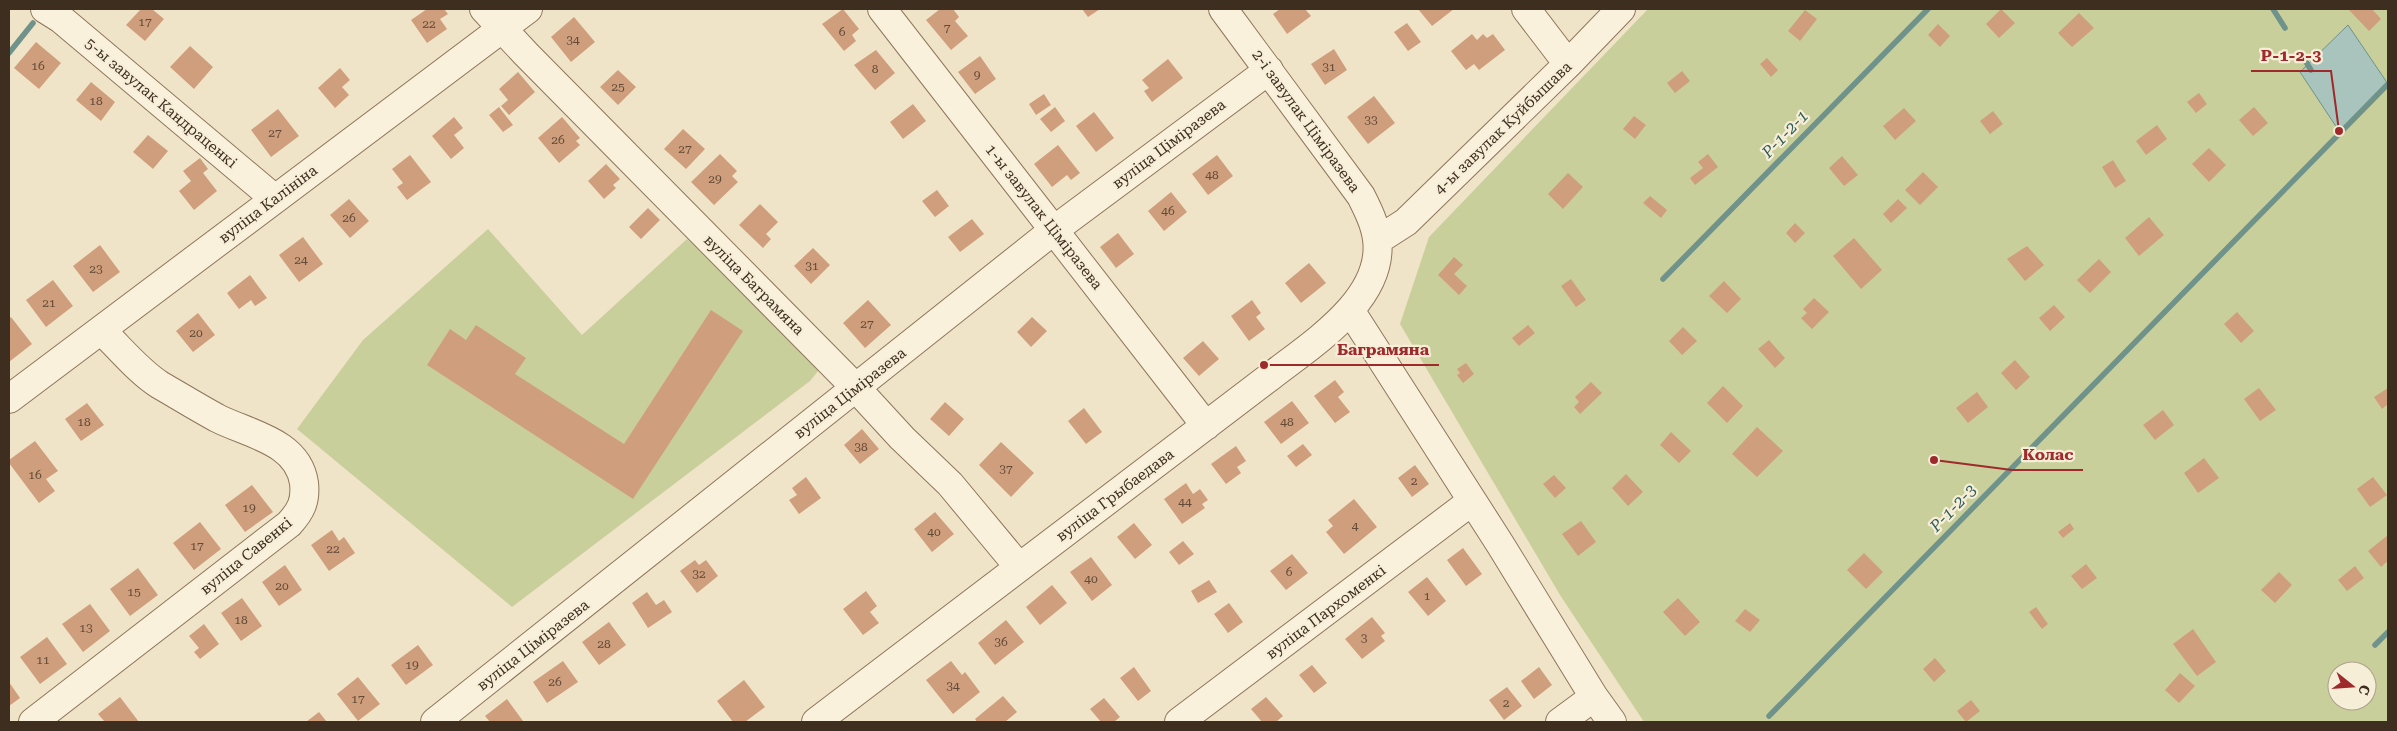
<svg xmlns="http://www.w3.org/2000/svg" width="2397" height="731" font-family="'Roboto Serif',serif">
<rect width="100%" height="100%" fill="#f0e4c8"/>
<path fill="#c9cf9b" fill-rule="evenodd" d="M1648 9H2388V722H1644L1560 595 1400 324 1429 237ZM2337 671H2367V701H2337Z
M488 229 582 335 687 239 823 365 810 381 512 607 297 429 363 340Z"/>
<path fill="#a9c4bc" stroke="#6f938a" d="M2348 25 2388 84 2339 131 2300 72Z"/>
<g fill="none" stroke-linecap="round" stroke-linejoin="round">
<path stroke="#6f938a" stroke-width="5.5" d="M2273 9 2285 28
M9 53 33 23
M2303 57 2311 70
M1663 279 1928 9
M2375 645 2388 632
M1769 716 2388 84"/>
</g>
<path fill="#cf9f7d" d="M141 9H152L164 19 145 41 126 25Z
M427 9H444L448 14 440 19 447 29 427 43 411 20Z
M843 9 859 29 852 35 856 41 844 51 822 24Z
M940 9H953L959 17 955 21 968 36 951 50 926 20Z
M1082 9H1100L1088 17Z
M1280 9H1305L1311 16 1287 34 1273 14Z
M1418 9H1454L1432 26Z
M2001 9 2015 23 1999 38 1986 24Z
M2350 9H2372L2381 19 2369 31 2349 10Z
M1805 10 1817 19 1800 41 1788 31Z
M2079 13 2094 28 2072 47 2058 33Z
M574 17 595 42 571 62 551 37Z
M1407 23 1421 42 1408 51 1394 32Z
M1938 24 1950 36 1940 47 1928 35Z
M1472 34 1477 40 1483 34 1487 38 1493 34 1505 50 1479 70 1474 64 1466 70 1451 51Z
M36 42 61 63 39 89 14 68Z
M190 46 213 67 194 89 170 67Z
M1334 49 1347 70 1325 85 1311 64Z
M876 50 895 73 875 90 854 65Z
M980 56 996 79 975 94 958 72Z
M1767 58 1778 70 1771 77 1760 64Z
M1168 59 1183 78 1152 102 1144 91 1149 88 1142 80Z
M340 68 350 80 342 87 349 95 335 108 318 88Z
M618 70 636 87 618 105 600 87Z
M1682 71 1690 81 1675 93 1667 83Z
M518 72 535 92 509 115 501 106 508 100 499 89Z
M91 82 115 102 101 121 76 100Z
M2199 93 2207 104 2196 113 2187 102Z
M1044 94 1051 105 1036 115 1029 104Z
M1374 96 1395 123 1368 144 1347 117Z
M913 104 926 121 903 139 890 122Z
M499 107 513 125 503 132 489 115Z
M1055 107 1065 121 1051 132 1040 119Z
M2254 107 2268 123 2253 136 2239 120Z
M1904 108 1916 121 1895 140 1883 126Z
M278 109 299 136 271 157 251 130Z
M1993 111 2003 124 1990 134 1980 121Z
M1094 112 1114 138 1096 152 1076 126Z
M1634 116 1646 125 1635 139 1623 129Z
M454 117 463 128 454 135 464 148 451 159 432 136Z
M562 117 580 138 576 141 580 145 559 163 538 138Z
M2157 125 2167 139 2146 155 2136 141Z
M683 129 705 149 686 169 664 149Z
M148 135 168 151 153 169 133 152Z
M1058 145 1080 173 1071 180 1067 175 1052 187 1034 164Z
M2209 148 2226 165 2209 182 2192 164Z
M720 154 737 171 732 176 738 182 714 205 691 182Z
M1708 154 1718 167 1695 185 1690 178 1703 168 1698 162Z
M410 155 431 182 407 200 397 187 403 183 392 169Z
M1217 155 1233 176 1208 195 1192 174Z
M1842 156 1858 175 1844 186 1829 168Z
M200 158 208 169 203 173 217 191 194 210 179 191 191 181 183 171Z
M2113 160 2126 181 2115 188 2102 167Z
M606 164 620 179 613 185 616 188 604 199 588 181Z
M1923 172 1938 187 1920 205 1905 190Z
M1568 173 1583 187 1563 209 1548 194Z
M937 190 949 206 935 217 922 201Z
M1171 192 1187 212 1164 231 1148 211Z
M1650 196 1667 210 1661 218 1643 203Z
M349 199 369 221 350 238 330 215Z
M1898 199 1907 208 1891 223 1883 214Z
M760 204 778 222 766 234 771 239 763 248 739 225Z
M648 208 660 220 641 239 629 227Z
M2149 217 2164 235 2139 256 2125 238Z
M972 219 984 234 960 252 948 237Z
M1795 223 1805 233 1795 243 1786 233Z
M1118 233 1134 254 1116 268 1100 247Z
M303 237 323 264 299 282 279 255Z
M1854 238 1882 270 1861 289 1833 256Z
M100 245 120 272 93 292 73 266Z
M2027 246 2044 265 2025 281 2007 259Z
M813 248 830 265 811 284 794 266Z
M1454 257 1463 265 1454 274 1467 286 1459 295 1438 275Z
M2099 259 2111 272 2090 293 2077 280Z
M1309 263 1326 283 1301 303 1285 283Z
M250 275 267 298 255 306 251 300 239 309 227 293Z
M1571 279 1586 300 1576 307 1561 286Z
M53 280 73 306 46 327 26 300Z
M1724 281 1741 299 1727 313 1709 296Z
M1814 298 1829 312 1812 329 1801 318 1807 313 1803 309Z
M868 300 891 325 865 348 843 323Z
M1252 300 1261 313 1256 317 1265 329 1249 341 1231 316Z
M2054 305 2065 317 2050 331 2039 318Z
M711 310 743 331 633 499 427 365 450 329 466 340 476 325 526 358 515 374 624 444Z
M2237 312 2254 331 2241 343 2224 324Z
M198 313 215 335 193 352 176 331Z
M11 317 32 344 9 362V319Z
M1032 317 1047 331 1031 347 1017 332Z
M1528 325 1535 333 1519 346 1512 338Z
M1683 327 1697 341 1682 355 1669 341Z
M1769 340 1785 358 1775 368 1758 349Z
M1203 341 1219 359 1199 376 1183 358Z
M2015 360 2030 377 2016 390 2001 373Z
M1466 363 1474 374 1463 383 1457 375 1460 373 1457 369Z
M1335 380 1344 392 1338 397 1350 412 1335 423 1314 396Z
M1591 382 1602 393 1580 414 1574 407 1579 402 1575 397Z
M1723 386 1743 406 1727 423 1707 403Z
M2259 388 2276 410 2260 421 2244 399Z
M2388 388V404L2382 409 2374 397Z
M1977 392 1988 407 1968 423 1956 408Z
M1292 401 1309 423 1281 444 1264 422Z
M945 402 964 419 949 436 930 419Z
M87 403 104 425 81 441 65 419Z
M1084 408 1102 432 1086 444 1068 421Z
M2163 410 2174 425 2155 440 2143 425Z
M1757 427 1783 451 1757 477 1732 454Z
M862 429 879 449 860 464 844 445Z
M1671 432 1691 451 1679 463 1660 445Z
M35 441 58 471 46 479 55 491 39 503 9 463V460Z
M1001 442 1034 473 1011 497 979 465Z
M1303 444 1312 455 1296 467 1287 456Z
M1236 446 1246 461 1237 467 1241 473 1226 484 1211 464Z
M2204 458 2219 478 2198 493 2184 473Z
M1415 465 1429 484 1412 497 1398 478Z
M1626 474 1643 492 1628 506 1612 488Z
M1554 475 1566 488 1555 498 1543 484Z
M806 477 821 498 799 514 789 500 797 495 792 488Z
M2373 477 2387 495 2370 507 2357 489Z
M1186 483 1193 494 1200 489 1208 500 1202 504 1205 508 1182 524 1164 499Z
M252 485 273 512 245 532 225 505Z
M1354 499 1377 527 1344 554 1326 532 1333 526 1328 520Z
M935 512 954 534 932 552 914 529Z
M1581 521 1596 542 1578 556 1562 534Z
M200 522 221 549 194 570 173 543Z
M1134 523 1152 545 1135 559 1117 537Z
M2070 523 2074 529 2063 538 2058 532Z
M332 530 339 541 344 537 355 553 329 571 311 545Z
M2388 535V561L2381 567 2368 551Z
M1183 541 1194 554 1179 565 1169 552Z
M1463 548 1482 574 1466 586 1447 560Z
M1864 553 1883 572 1866 589 1847 570Z
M1292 554 1308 573 1286 590 1270 571Z
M1091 557 1112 585 1092 601 1070 572Z
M695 560 699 565 706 560 718 576 697 593 680 571Z
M2086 564 2097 578 2082 589 2071 576Z
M285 565 302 590 279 606 262 582Z
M2355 566 2364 578 2347 591 2338 580Z
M138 568 158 595 130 616 110 589Z
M2279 572 2292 585 2275 603 2261 590Z
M1427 577 1446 601 1428 616 1408 592Z
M1209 580 1217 592 1198 603 1191 591Z
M1052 585 1067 603 1040 625 1026 607Z
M866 591 877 606 870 612 879 623 863 635 843 609Z
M647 592 656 605 664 600 672 612 648 628 632 603Z
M242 598 262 626 241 641 221 613Z
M1678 598 1700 622 1685 636 1663 612Z
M1229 603 1243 622 1228 633 1214 614Z
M90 604 110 631 83 652 62 624Z
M2036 607 2048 624 2042 629 2029 612Z
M1745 609 1760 620 1750 632 1735 621Z
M1372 617 1385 633 1381 636 1385 641 1362 659 1345 639Z
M1006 620 1024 642 995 665 978 643Z
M609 622 626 645 599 665 582 642Z
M204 624 219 644 200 659 194 652 199 648 189 636Z
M2193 629 2216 662 2197 676 2173 644Z
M47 637 67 664 40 684 20 657Z
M418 645 433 665 406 685 391 665Z
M1935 658 1946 671 1934 682 1923 669Z
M563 661 578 682 547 703 533 682Z
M951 661 962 675 965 672 980 692 953 714 926 680Z
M1312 665 1327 683 1314 693 1299 675Z
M1134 667 1151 691 1138 701 1120 678Z
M1539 667 1552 685 1534 699 1521 681Z
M2180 673 2195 686 2179 703 2165 690Z
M358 677 380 704 358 721 337 694Z
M744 680 765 707 745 722H733L717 701Z
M9 682 20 698 9 706Z
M1507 687 1522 706 1504 720 1489 700Z
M1003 696 1017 712 1005 722H977L975 719Z
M120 697 139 722H105L98 714Z
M1266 697 1283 716 1276 722H1262L1251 709Z
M1104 698 1120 717 1114 722H1101L1090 709Z
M507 699 523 721 490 722 485 716Z
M1971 700 1980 711 1966 722 1957 711Z
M319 712 327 722H306Z"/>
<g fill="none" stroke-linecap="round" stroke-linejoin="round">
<defs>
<path id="minor" d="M45 9 61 19 275 199
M484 9 526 54 856 388 902 438 950 484 1019 567
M882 9 1206 426
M1526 9 1568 64
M1378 240 1406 222 1568 64 1621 9
M1350 310 1500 544 1594 697 1612 722
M9 399 528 9
M33 722 289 524C301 511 306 501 304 483 298 441 248 434 217 418 197 407 179 396 160 385 138 371 120 348 101 330
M435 722 1054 230 1269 70
M816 722 1271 376C1312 344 1385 299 1377 239 1375 224 1368 210 1361 196L1223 9
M1179 722 1472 501
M1560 722 1594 697"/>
</defs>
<use href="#minor" stroke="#8d765c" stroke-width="30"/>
<use href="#minor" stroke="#faf1dc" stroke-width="28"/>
</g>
<g text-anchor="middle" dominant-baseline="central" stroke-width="4.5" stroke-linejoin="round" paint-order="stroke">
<g font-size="12" fill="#624a37">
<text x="145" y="22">17</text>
<text x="429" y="24">22</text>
<text x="947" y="28">7</text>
<text x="842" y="32">6</text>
<text x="573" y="40">34</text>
<text x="38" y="66">16</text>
<text x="1329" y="67">31</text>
<text x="875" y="69">8</text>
<text x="977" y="75">9</text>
<text x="618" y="87">25</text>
<text x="96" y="101">18</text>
<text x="1371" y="120">33</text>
<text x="275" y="133">27</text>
<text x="558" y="140">26</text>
<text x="685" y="149">27</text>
<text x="1212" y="175">48</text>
<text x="715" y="179">29</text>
<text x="1168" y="211">46</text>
<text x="349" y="218">26</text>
<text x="301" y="260">24</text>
<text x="812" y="266">31</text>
<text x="96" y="269">23</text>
<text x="49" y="303">21</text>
<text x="867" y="324">27</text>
<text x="196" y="333">20</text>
<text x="84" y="422">18</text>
<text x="1287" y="422">48</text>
<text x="861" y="447">38</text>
<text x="1006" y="469">37</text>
<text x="35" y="475">16</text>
<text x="1414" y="481">2</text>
<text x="1185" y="502">44</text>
<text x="249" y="508">19</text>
<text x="1355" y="526">4</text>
<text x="934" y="532">40</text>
<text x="197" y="546">17</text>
<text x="333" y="549">22</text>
<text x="1289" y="572">6</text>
<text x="699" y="574">32</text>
<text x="1091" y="579">40</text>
<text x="282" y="586">20</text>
<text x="134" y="592">15</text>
<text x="1427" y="596">1</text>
<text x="241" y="620">18</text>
<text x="86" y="628">13</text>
<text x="1364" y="638">3</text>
<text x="1001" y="642">36</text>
<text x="604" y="644">28</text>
<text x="43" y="660">11</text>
<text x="412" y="665">19</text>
<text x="555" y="682">26</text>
<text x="953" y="686">34</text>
<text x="358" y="699">17</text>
<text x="1506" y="703">2</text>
</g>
<g font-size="15" fill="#3d2e20" stroke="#f7eed8">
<text transform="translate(161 103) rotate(40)">5-ы завулак Кандраценкі</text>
<text transform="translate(1306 121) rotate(54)">2-і завулак Ціміразева</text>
<text transform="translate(1503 128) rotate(-44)">4-ы завулак Куйбышава</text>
<text transform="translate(1169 144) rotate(-37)">вуліца Ціміразева</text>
<text transform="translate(268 204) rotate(-37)">вуліца Калініна</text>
<text transform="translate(1044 217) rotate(52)">1-ы завулак Ціміразева</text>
<text transform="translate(754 285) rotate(45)">вуліца Баграмяна</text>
<text transform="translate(850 393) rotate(-38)">вуліца Ціміразева</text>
<text transform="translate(1115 495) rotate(-37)">вуліца Грыбаедава</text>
<text transform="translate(246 556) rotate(-39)">вуліца Савенкі</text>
<text transform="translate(1326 612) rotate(-37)">вуліца Пархоменкі</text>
<text transform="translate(533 645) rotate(-38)">вуліца Ціміразева</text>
</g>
<g font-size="16" font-style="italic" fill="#2f5d5a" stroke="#f7eed8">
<text transform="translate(1785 134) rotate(-46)">P-1-2-1</text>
<text transform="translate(1953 508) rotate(-46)">P-1-2-3</text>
</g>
</g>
<path fill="none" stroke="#9e2a2b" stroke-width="2" d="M2339 131L2331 71H2251M1264 365L1327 365H1439M1934 460L2012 470H2083"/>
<g fill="#9e2a2b" stroke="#f7eed8" stroke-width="2">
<circle cx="2339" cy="131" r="5"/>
<circle cx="1264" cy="365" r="5"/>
<circle cx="1934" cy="460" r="5"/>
</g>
<g font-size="16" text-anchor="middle" font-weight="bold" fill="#9e2a2b" stroke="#f7eed8" stroke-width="4.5" stroke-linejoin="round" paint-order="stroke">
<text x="2291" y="61">P-1-2-3</text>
<text x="1383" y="355">Баграмяна</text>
<text x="2048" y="460">Колас</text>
</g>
<rect width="2397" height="731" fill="none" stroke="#3d2e20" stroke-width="20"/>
<g transform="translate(2352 686) rotate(107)"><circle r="24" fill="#f7eed8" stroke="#ada18e"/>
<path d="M0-4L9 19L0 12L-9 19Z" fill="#9e2a2b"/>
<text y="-8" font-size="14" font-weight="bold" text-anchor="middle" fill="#3d2e20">С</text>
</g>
</svg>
